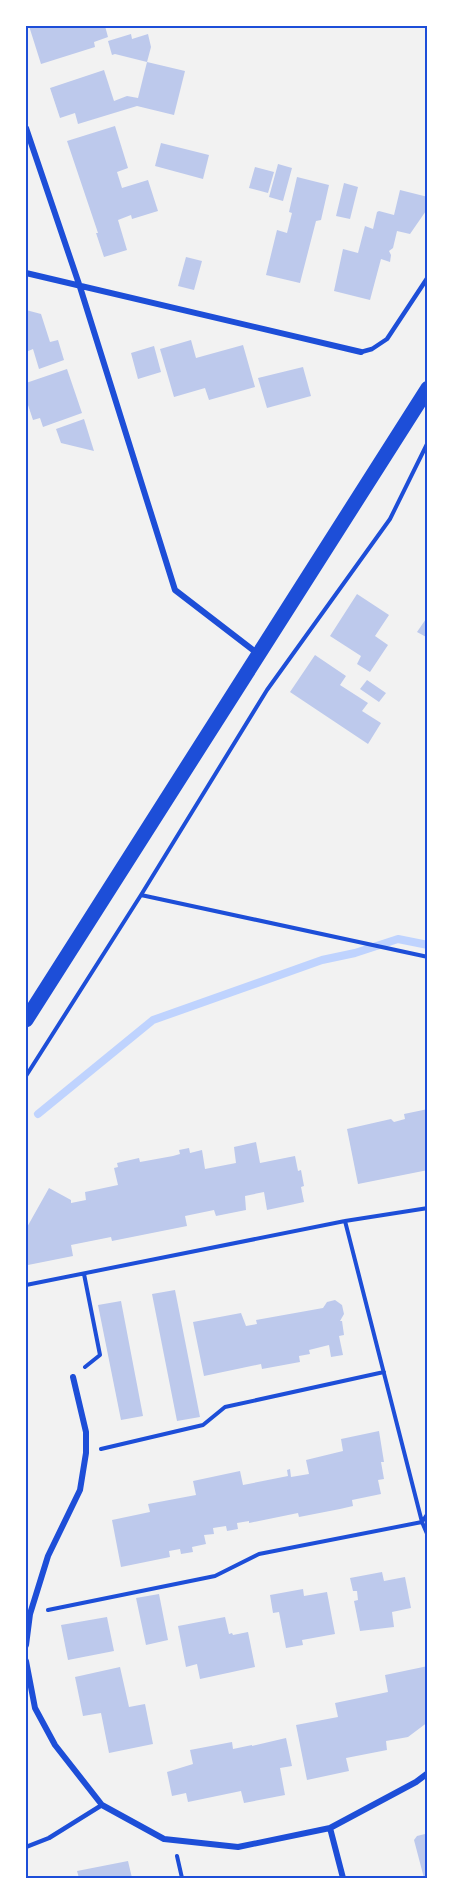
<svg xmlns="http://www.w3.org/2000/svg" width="453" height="1904" font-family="Helvetica,sans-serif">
<rect width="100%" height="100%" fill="#f2f2f2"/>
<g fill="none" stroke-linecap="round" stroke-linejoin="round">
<path stroke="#bfd3fe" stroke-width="8" d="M38 1114 153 1020 322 960 355 953 398 939 428 945"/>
</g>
<path fill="#bdc9ec" d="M29 26H105L108 37 94 42 95 47 41 64Z
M131 34 132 39 148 34 151 47 147 62 115 54 112 55 108 41Z
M147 62 185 71 174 115 137 106 78 124 75 113 60 118 50 88 104 70 114 101 127 96 138 98Z
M115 126 128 168 117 172 122 188 148 180 158 211 132 219 131 215 118 220 127 250 104 257 96 233H98L96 227 67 141Z
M161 143 209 155 203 179 155 166Z
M278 164 292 168 283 201 269 197Z
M255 167 274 172 268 193 249 188Z
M297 177 329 185 321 220 316 221 300 283 266 275 277 230 287 233 292 213 289 212Z
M344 183 358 187 350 219 336 216Z
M400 190 428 197V208L410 234 397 231 393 248 389 251 391 255 390 262 381 259 370 300 334 291 343 249 358 253 365 226 373 229 377 212 379 211 394 215Z
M186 257 202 261 194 290 178 286Z
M26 310 41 314 50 342 58 340 64 360 39 369 33 349 26 352Z
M191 340 196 358 243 345 255 387 209 400 205 388 174 397 160 349Z
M154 346 161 372 138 379 131 353Z
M303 367 311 396 267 408 258 378Z
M67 369 82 413 43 427 40 418 33 420 26 399V383Z
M84 419 94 451 61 443 56 429Z
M357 594 389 615 375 636 388 645 370 672 357 664 361 656 330 636Z
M428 616V638L417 632Z
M315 655 346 676 340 685 368 703 362 711 381 723 368 744 290 692Z
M367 680 386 693 379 702 360 689Z
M428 1109V1170L358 1184 347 1129 391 1119 394 1122 405 1119 404 1114Z
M256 1142 260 1163 295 1156 298 1171 301 1170 304 1186 301 1187 304 1202 267 1210 264 1192 245 1196 246 1210 216 1216 214 1210 185 1216 187 1226 112 1241 111 1237 71 1245 73 1256 28 1265 26 1251V1229L49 1188 71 1200V1203L86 1200 85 1192 118 1185 114 1168 118 1167 117 1163 139 1158 140 1162 173 1156 180 1154 179 1150 189 1148 190 1153 202 1150 205 1169 236 1163 234 1147Z
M175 1290 200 1417 177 1421 152 1294Z
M335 1300 342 1305 344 1314 340 1321H342L344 1335 339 1336 343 1355 331 1357 329 1345 309 1350 310 1354 299 1356 300 1362 262 1369 261 1364 204 1376 193 1322 241 1313 246 1326 257 1324 256 1320 323 1308 327 1302Z
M121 1301 143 1416 121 1420 98 1305Z
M379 1431 384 1462H381L384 1479 378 1480 381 1494 352 1500 353 1506 340 1509 299 1517 298 1513 249 1523V1521L237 1523 238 1529 227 1531 226 1526 213 1528 214 1534 204 1535 206 1544 192 1547 193 1552 181 1554 180 1549 169 1551 170 1557 121 1567 112 1520 150 1512 148 1504 196 1495 193 1481 240 1471 243 1485 288 1476 287 1470 290 1469 291 1477 309 1474 306 1460 343 1451 341 1439Z
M382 1572 384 1581 405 1577 411 1608 392 1612 394 1627 360 1631 354 1601 358 1600 357 1591H353L350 1578Z
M303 1589 304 1596 327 1592 335 1634 302 1640 303 1645 286 1648 279 1612 273 1613 270 1595Z
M159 1594 168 1640 146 1645 136 1598Z
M107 1617 114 1651 68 1660 61 1625Z
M225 1617 229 1634 232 1633 233 1635 248 1632 255 1667 200 1679 197 1664 186 1667 178 1626Z
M428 1666V1722L408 1737 386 1741 387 1750 346 1758 349 1771 307 1780 296 1725 338 1717 335 1703 388 1692 385 1675Z
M120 1667 129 1707 145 1704 153 1744 109 1753 101 1713 83 1716 75 1677Z
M286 1738 292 1766 280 1768 285 1795 244 1803 241 1791 188 1802 186 1793 172 1796 167 1772 193 1764 190 1750 232 1742 233 1749 252 1745V1746Z
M428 1831V1878H424L414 1840 417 1836 425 1834V1832Z
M128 1861 132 1878H79L77 1871Z"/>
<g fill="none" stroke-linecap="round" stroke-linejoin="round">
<path stroke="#1d4ed8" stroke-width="4" d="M141 895 428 957
M26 1076 141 895 267 690 390 519 428 442
M84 1274 100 1355 85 1367
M26 1285 345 1221 428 1208
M101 1449 203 1425 225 1407 384 1372
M428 1513 422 1522 428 1536
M48 1610 215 1576 259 1554 422 1522 345 1221
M177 1856 182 1878"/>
<path stroke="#1d4ed8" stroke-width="4.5" d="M361 352 372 349 387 339 428 277
M26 1847 49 1838 102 1805"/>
<path stroke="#1d4ed8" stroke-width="6" d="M26 128 80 287 175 590 257 653
M26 273 361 352
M26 1645 30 1614 48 1556 80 1490 86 1453V1432L73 1377
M26 1661 35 1708 55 1745 102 1805 164 1839 238 1847 330 1828 416 1782 428 1773
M330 1828 343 1878"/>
<path stroke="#1d4ed8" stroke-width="15" d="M26 1020 428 388"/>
</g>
<rect width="453" height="1904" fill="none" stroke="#ffffff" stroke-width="54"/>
<rect x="27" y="27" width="399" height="1850" fill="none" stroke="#1d4ed8" stroke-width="2"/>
</svg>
